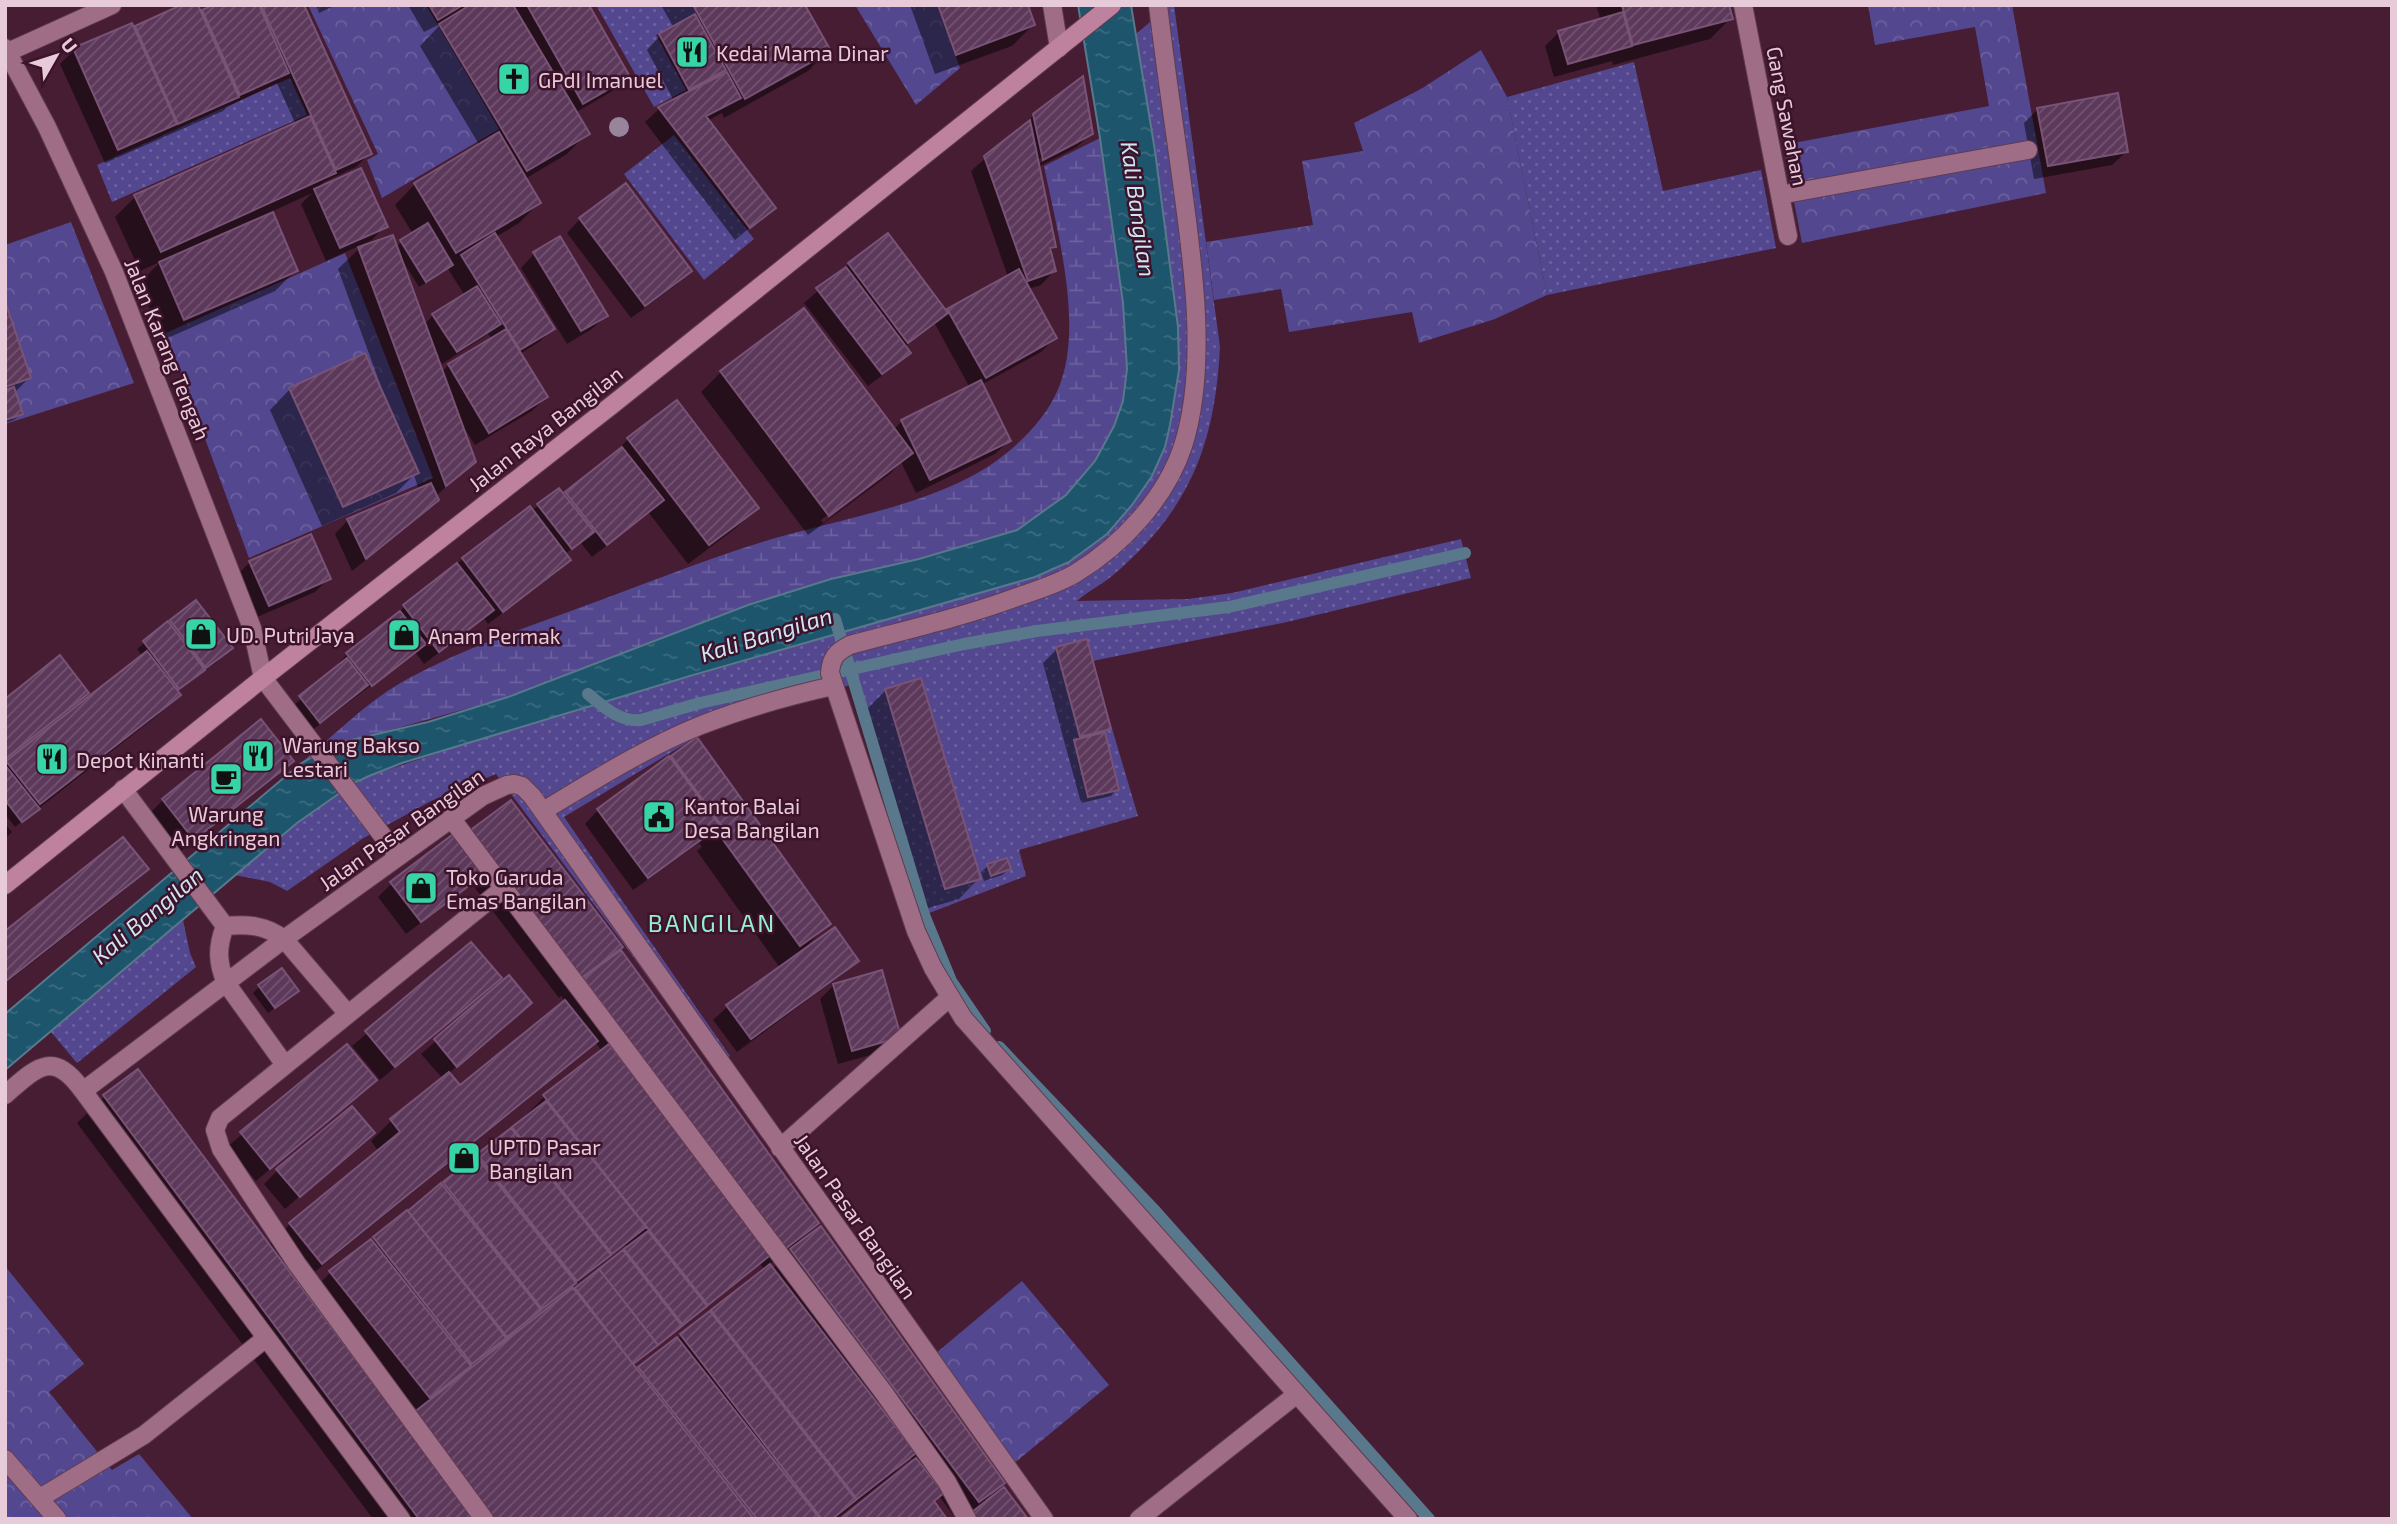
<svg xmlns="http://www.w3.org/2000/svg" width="2397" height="1524" font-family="'Exo 2',sans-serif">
<defs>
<pattern id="grass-dots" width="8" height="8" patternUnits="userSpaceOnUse" patternTransform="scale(1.75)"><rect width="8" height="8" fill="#53478f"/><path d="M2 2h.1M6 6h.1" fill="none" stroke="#6c609e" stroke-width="1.8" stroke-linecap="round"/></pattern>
<pattern id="forest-crowns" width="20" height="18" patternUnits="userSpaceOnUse" patternTransform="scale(1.75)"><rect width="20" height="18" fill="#53478f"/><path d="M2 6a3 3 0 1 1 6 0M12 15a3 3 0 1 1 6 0" fill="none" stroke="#6c609e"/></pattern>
<pattern id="wetland-marsh" width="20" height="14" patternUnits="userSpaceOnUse" patternTransform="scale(1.75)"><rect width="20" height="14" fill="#53478f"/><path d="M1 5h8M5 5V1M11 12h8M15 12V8" fill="none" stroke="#6c609e"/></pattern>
<pattern id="water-ripples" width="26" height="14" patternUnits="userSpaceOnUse" patternTransform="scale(1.75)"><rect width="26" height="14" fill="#1c556c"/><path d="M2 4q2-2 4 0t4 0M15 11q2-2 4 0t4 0" fill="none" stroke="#3d6c80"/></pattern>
<pattern id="building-hatch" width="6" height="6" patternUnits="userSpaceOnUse" patternTransform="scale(1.75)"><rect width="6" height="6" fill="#5c385a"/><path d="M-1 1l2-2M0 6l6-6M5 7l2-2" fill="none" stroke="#735371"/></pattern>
</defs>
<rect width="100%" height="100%" fill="#471d34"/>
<path fill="url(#grass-dots)" d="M596 5H711L656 35 686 90 654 107Z
M1170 5H1174L1220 347C1215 446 1189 511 1112 576 1101 585 1087 592 1077 601L1188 599 1232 593 1461 539 1471 578 1287 622 1092 661 1138 816 1019 850 1026 876 924 915 854 684 773 707 698 736 564 817 730 1056 714 1069 626 947 496 774 431 801 362 839 287 891 270 882 235 875 297 823 327 801 369 776 504 731 1035 577 1069 562 1107 534 1132 505 1152 476 1165 447 1170 425 1179 370 1178 327 1155 151 1136 34Z
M1634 62 1663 191 1761 170 1776 248 1547 295 1507 97Z
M290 78 307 115 112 202 97 165Z
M674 135 754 239 704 280 624 174Z
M183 920 190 953 196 967 77 1063 51 1032Z"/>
<path fill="url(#forest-crowns)" d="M308 5H426L499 129 382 198 367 160 378 154Z
M855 5H937L960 68 916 105Z
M1868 5H2012L2046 193 1802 243 1783 145 1989 106 1975 27 1875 45Z
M1481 50 1507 97 1547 295 1495 319 1419 343 1412 312 1289 332 1281 289 1214 300 1206 242 1313 225 1302 161 1363 151 1354 123 1421 89Z
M71 222 134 383 5 424V245Z
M345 253 433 478 249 558 166 333Z
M5 1266 84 1364 49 1392 112 1470 139 1454 193 1519H5Z
M1022 1281 1109 1385 1001 1474 923 1364Z"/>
<path fill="url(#wetland-marsh)" d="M1100 138 1123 303 1127 369 1123 401 1114 426 1095 461 1066 495 1044 513 1017 530 919 559 831 579 748 605 508 697 323 749 300 764C337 733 373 695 417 674 469 647 524 628 579 608 639 586 699 562 759 543 826 522 906 510 968 478 1004 460 1044 425 1059 387 1084 325 1057 231 1044 166Z"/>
<path fill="url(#water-ripples)" stroke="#59788c" stroke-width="2" d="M1078 5H1131L1155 151 1178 327 1179 370 1170 425 1165 447 1152 476 1132 505 1107 534 1069 562 1035 577 690 676 402 763 369 776 354 783 297 823 5 1070V1014L300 764 335 744 428 722 508 697 748 605 831 579 919 559 1017 530 1066 495 1095 461 1114 426 1123 401 1127 369 1123 303 1100 138Z"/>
<path fill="#0007" fill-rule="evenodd" d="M186 5 200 15 218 5H302L370 153 356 167 324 182 316 190 385 226 372 240 326 261 301 204 312 193 271 212 296 270 275 291 163 340 139 284 160 262 140 271 115 217 135 197 296 125 277 83 227 107 223 111 105 163 60 64 74 50 131 25 133 29Z
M316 5H336L319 13Z
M408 5H587L628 76 614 90 575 113 587 133 567 154 525 179 539 203 519 223 496 237 553 328 539 342 520 354 546 397 532 411 475 445 462 425H461L474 461 435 497 436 500 423 514 352 571 335 534 348 520 419 490 414 475 396 493 322 526 270 410 290 389H382L338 269 360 248 395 247 413 234 395 205 415 184 480 146 420 46 442 23 424 32ZM401 258 419 287 448 269 465 296 433 315 424 325ZM488 334 492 339 449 365 441 372 437 356 442 364Z
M661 5H803L828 51 808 71 724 118 722 113 707 121 773 208 735 240 645 122 659 109 674 101 647 50 660 36 674 28Z
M910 5H1026L1033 25 1012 46 935 74Z
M1596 5H1727L1731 18 1710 39 1613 65 1612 61 1554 77 1545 46 1559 32 1601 21Z
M2038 109 2126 152 2112 165 2034 179 2024 123Z
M1034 115 1091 133 1077 147 1038 167 1055 246 1049 252 1054 271 1041 285 1028 289 1055 338 1041 352 981 385 1009 441 995 454 916 493 901 462 890 474 808 535 701 392 721 372 893 430 902 421 970 388 935 324 905 347 908 352 895 366 868 386 804 303 849 264 946 313 1008 277 971 171ZM1079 139V143L1036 165 1034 162ZM890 468V472L823 523 821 520Z
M580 219 690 271 676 285 631 318 567 233Z
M534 254 606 316 592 329 567 344 521 268Z
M5 306 29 378 15 392 21 414 14 420 5 423Z
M628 439 756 508 736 528 688 564 649 513 592 557 580 542 564 555 569 560 555 574 488 624 484 618 424 664 415 652 306 735 287 711 335 670 334 668 347 654 463 559 538 506 563 496 608 460Z
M250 562 329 578 315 592 255 618 236 576Z
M196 603 230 648 217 662 176 691 179 695 158 715 15 827 5 814V765L143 657 137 649Z
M1057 649 1109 728 1103 733 1117 789 1111 796 1081 803 1043 663Z
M886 690 979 878 959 899 925 909 865 711Z
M87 692 73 706 5 759V701Z
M260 722 291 761 278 775 180 852 149 814 163 800Z
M697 739 829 923 803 950 857 960 843 974 737 1052 713 1020 727 1007 780 968 697 851 702 847 699 843 633 890 585 824 598 810Z
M5 824 12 832 5 839Z
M456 835 620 947 609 958 817 1223 796 1244 1003 1483 985 1500 1026 1519H956L939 1496 933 1502 842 1519 914 1462 910 1457 894 1473 836 1519H373L77 1123 104 1097 138 1071 268 1246 290 1224 379 1152 371 1141 391 1121 443 1079 421 1054 509 978 530 1003 448 1074 459 1088 566 1002 561 996 559 998 472 884 406 934 378 897 392 883ZM595 1042 602 1051 545 1096 524 1117 526 1119 330 1273 310 1293 410 1419 403 1426 291 1276 293 1274 301 1283 575 1061ZM625 1245 628 1249 574 1291 558 1302 556 1300ZM788 1250 789 1252 772 1269 769 1265ZM760 1264 765 1270 637 1371 632 1366Z
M988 866 1009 869 1002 875 984 881 981 872Z
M146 869 126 889 5 984V933Z
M471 945 499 978 380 1080 352 1046Z
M834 985 899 1037 885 1051 838 1064 820 999Z
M259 987 290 997 268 1013 253 993Z
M346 1046 375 1080 256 1181 227 1147Z
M373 1133 285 1209 264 1184 278 1170Z"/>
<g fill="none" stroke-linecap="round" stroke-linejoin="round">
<path stroke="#59788c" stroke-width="12" d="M835 619 924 915 951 981 985 1031
M588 694C604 707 619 722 641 720L700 703 964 644 1037 631 1229 607 1465 553
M999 1047 1156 1212 1429 1519"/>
</g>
<path fill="url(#building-hatch)" stroke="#795376" stroke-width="2" d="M181 5H198L239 97 178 124 135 26Z
M213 5H259L289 73 240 95 202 10Z
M261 5H304L372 154 336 170Z
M429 5H463L438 20Z
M470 5H513L590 134 527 171 439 24Z
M527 5H589L630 77 583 104Z
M693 5H805L831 51 745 99Z
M938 5H1028L1035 25 956 55Z
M1622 5H1729L1733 19 1633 45Z
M1623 12 1632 46 1568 64 1558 31Z
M695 14 726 70 689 90 659 34Z
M132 23 177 124 118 150 73 48Z
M727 72 741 98 706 116 776 208 750 228 658 107Z
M1083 76 1093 134 1043 160 1033 114Z
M2118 93 2128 152 2048 166 2037 108Z
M310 116 336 173 161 252 134 195Z
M1030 120 1056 247 1050 248 1056 271 1028 281 984 156Z
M499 132 541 203 456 253 414 183Z
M361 168 388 227 340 248 314 189Z
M626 183 692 271 645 306 579 218Z
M273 212 298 271 184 320 159 262Z
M428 223 453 265 426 282 400 240Z
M495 233 555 329 520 350 461 255Z
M888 233 948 313 908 343 848 263Z
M393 235 476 462 446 486 358 247Z
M560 236 608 316 581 331 533 252Z
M846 267 911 353 882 374 816 288Z
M1019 269 1057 338 986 378 947 309Z
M477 286 501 324 457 352 432 314Z
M5 301 31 378 5 387Z
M804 308 913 453 829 516 720 371Z
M506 329 548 397 489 433 448 364Z
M365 353 419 473 343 507 289 388Z
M981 380 1011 441 930 480 901 420Z
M14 387 23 414 5 420V390Z
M677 400 759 508 709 545 627 438Z
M622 447 664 500 607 545 565 492Z
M431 483 439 500 366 559 347 519Z
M559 488 594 532 572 549 537 504Z
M530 506 571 560 503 612 462 558Z
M311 534 331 579 269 606 249 561Z
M457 563 494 610 439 652 403 605Z
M196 600 233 648 206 668 170 620Z
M400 611 426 644 372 686 346 653Z
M168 621 205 670 179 689 143 641Z
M1087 639 1111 729 1080 737 1056 647Z
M147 651 181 695 40 804 6 761Z
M60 655 89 693 5 759V699Z
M347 658 368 685 320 723 299 696Z
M921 678 981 879 945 889 885 689Z
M261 719 294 761 194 840 162 799Z
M1105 732 1119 790 1088 797 1074 740Z
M697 737 831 924 800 946 716 830 721 825 671 756Z
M669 756 720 826 648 878 597 809Z
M5 765 40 809 22 822 5 800Z
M511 800 623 947 580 979 468 832Z
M456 832 487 872 421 922 390 882Z
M123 837 149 869 5 982V931Z
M1007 858 1011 869 991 876 987 864Z
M835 927 859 961 751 1039 726 1005Z
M471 942 502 978 395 1067 365 1031Z
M621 950 819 1223 785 1249 583 978Z
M282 968 299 991 275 1008 258 985Z
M882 970 901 1037 852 1051 833 984Z
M509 975 532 1003 457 1067 434 1039Z
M565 1000 598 1041 322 1264 289 1223 400 1132 390 1119 449 1072 460 1085Z
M347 1044 377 1080 270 1169 240 1132Z
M609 1044 773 1253 708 1305 543 1095Z
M138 1069 475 1519H419L103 1095Z
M546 1101 646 1227 612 1254 512 1127Z
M352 1106 375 1133 300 1197 276 1169Z
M511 1128 611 1255 577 1281 477 1154Z
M476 1156 576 1283 542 1309 443 1182Z
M441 1183 541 1310 507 1337 408 1211Z
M407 1210 506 1338 472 1364 373 1237Z
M821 1226 1005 1483 979 1502 790 1249Z
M648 1231 707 1306 683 1325 624 1249Z
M371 1239 471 1366 430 1398 329 1271Z
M623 1250 682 1326 658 1345 599 1269Z
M770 1264 916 1453 857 1499 711 1310Z
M599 1269 658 1345 633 1364 575 1288Z
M573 1288 633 1364 754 1519H494L412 1414Z
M710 1311 856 1500 832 1519H822L680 1334Z
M677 1337 820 1519H757L638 1367Z
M916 1458 944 1493 934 1501 947 1519H840Z
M1004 1487 1028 1519H977L972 1512Z"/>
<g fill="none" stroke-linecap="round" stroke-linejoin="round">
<defs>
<path id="minor" d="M1052 5 1059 48
M1158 5C1165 65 1174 124 1182 183 1193 263 1208 368 1183 446 1166 498 1122 545 1076 573 1058 584 1037 590 1017 597 963 617 906 630 850 645 836 652 831 658 830 673L916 931 933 968 963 1018 1408 1519
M1743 5 1788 236
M5 48 47 127 114 272 252 628 263 678 398 856
M8 52 112 5
M1780 195 2028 150
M123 789 225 926
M543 811C593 781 645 748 699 726 742 709 788 696 833 686
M451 818 884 1393 947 1482 967 1519
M225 926C248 924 265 925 284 939L348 1014
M225 926C217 947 217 962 226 983L285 1065
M5 1095C37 1067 53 1049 83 1091
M780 1148 949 998
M5 1459 57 1519
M40 1498 144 1435 266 1338
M401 1519 83 1091 284 939 483 796 507 785 514 784 522 786 532 796 1044 1519
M484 1519 297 1264 221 1149 215 1130 220 1118 504 888
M1139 1519 1297 1394"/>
<path id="major" d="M5 885 263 678 612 405 1112 5"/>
</defs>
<use href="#minor" stroke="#603c51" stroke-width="20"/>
<use href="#major" stroke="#603c51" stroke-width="20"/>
<use href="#minor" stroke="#9f6e86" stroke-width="18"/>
<use href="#major" stroke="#be829f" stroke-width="18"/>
</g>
<circle fill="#98859b" cx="619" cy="127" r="10"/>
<defs>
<symbol id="restaurant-square" viewBox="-11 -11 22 22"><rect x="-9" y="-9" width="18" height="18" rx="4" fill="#36d4a7" stroke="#3c132a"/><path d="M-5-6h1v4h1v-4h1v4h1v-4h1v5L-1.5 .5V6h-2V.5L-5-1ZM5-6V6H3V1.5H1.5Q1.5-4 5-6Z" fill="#111"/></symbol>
<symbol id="church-square" viewBox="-11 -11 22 22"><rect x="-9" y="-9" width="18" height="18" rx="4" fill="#36d4a7" stroke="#3c132a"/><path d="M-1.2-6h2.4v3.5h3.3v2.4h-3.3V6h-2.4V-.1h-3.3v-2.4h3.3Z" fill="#111"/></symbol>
<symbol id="shop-square" viewBox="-11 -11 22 22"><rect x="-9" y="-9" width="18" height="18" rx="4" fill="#36d4a7" stroke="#3c132a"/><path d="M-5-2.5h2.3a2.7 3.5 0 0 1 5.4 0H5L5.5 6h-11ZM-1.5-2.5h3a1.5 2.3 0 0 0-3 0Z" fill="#111"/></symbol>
<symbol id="cafe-square" viewBox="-11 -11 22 22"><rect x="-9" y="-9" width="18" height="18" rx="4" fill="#36d4a7" stroke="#3c132a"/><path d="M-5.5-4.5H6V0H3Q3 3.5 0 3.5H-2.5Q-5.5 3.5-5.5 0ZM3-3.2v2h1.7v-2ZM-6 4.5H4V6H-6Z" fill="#111"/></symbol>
<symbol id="civic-square" viewBox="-11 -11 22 22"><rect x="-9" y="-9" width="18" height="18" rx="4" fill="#36d4a7" stroke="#3c132a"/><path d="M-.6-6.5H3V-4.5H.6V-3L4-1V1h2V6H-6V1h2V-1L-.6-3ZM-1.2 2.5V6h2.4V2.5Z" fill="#111"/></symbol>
</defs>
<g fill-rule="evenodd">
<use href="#restaurant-square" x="673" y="33" width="38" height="38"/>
<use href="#church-square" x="495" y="60" width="38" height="38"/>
<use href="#shop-square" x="182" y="615" width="38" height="38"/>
<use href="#shop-square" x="385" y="616" width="38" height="38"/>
<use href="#restaurant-square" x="239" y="737" width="38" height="38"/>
<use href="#restaurant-square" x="33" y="740" width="38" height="38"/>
<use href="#cafe-square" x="207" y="760" width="38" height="38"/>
<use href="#civic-square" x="640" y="798" width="38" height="38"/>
<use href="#shop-square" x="402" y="869" width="38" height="38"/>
<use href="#shop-square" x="445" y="1139" width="38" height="38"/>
</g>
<g text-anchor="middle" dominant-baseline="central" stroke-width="5" stroke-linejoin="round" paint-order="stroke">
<g font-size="21" fill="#e7cbd8" stroke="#3c132a" text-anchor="start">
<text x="716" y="52">Kedai Mama Dinar</text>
<text x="538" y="79">GPdI Imanuel</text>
<text x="226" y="634">UD. Putri Jaya</text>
<text x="428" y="635">Anam Permak</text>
<text x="282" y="744">Warung Bakso<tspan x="282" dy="24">Lestari</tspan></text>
<text x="76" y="759">Depot Kinanti</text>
<text x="684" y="805">Kantor Balai<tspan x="684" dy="24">Desa Bangilan</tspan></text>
<text x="226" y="813" text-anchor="middle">Warung<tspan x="226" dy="24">Angkringan</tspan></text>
<text x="446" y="876">Toko Garuda<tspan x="446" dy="24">Emas Bangilan</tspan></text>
<text x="489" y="1146">UPTD Pasar<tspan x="489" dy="24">Bangilan</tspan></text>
</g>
<g font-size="21" fill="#e7cbd8" stroke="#3c132a">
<text transform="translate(1788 116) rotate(79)">Gang Sawahan</text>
<text transform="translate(168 349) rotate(68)">Jalan Karang Tengah</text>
<text transform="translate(545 428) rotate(-38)">Jalan Raya Bangilan</text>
<text transform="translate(401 829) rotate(-35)">Jalan Pasar Bangilan</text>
<text transform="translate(856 1216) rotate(55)">Jalan Pasar Bangilan</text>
</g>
<g font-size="23" font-style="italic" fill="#cfe6f2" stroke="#3c132a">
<text transform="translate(1139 209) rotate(82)">Kali Bangilan</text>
<text transform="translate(766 634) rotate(-17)">Kali Bangilan</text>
<text transform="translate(147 915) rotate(-40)">Kali Bangilan</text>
</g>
<g font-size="24" letter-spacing="2" fill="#95f0cf" stroke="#3c132a">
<text x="712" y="922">BANGILAN</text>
</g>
</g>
<rect width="2397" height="1524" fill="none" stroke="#e7cbd8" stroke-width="14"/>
<g transform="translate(56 56) rotate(51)" stroke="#3c132a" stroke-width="5" paint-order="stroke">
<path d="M0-5L12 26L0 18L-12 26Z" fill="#e7cbd8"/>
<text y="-10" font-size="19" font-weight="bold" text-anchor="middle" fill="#e7cbd8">U</text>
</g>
</svg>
